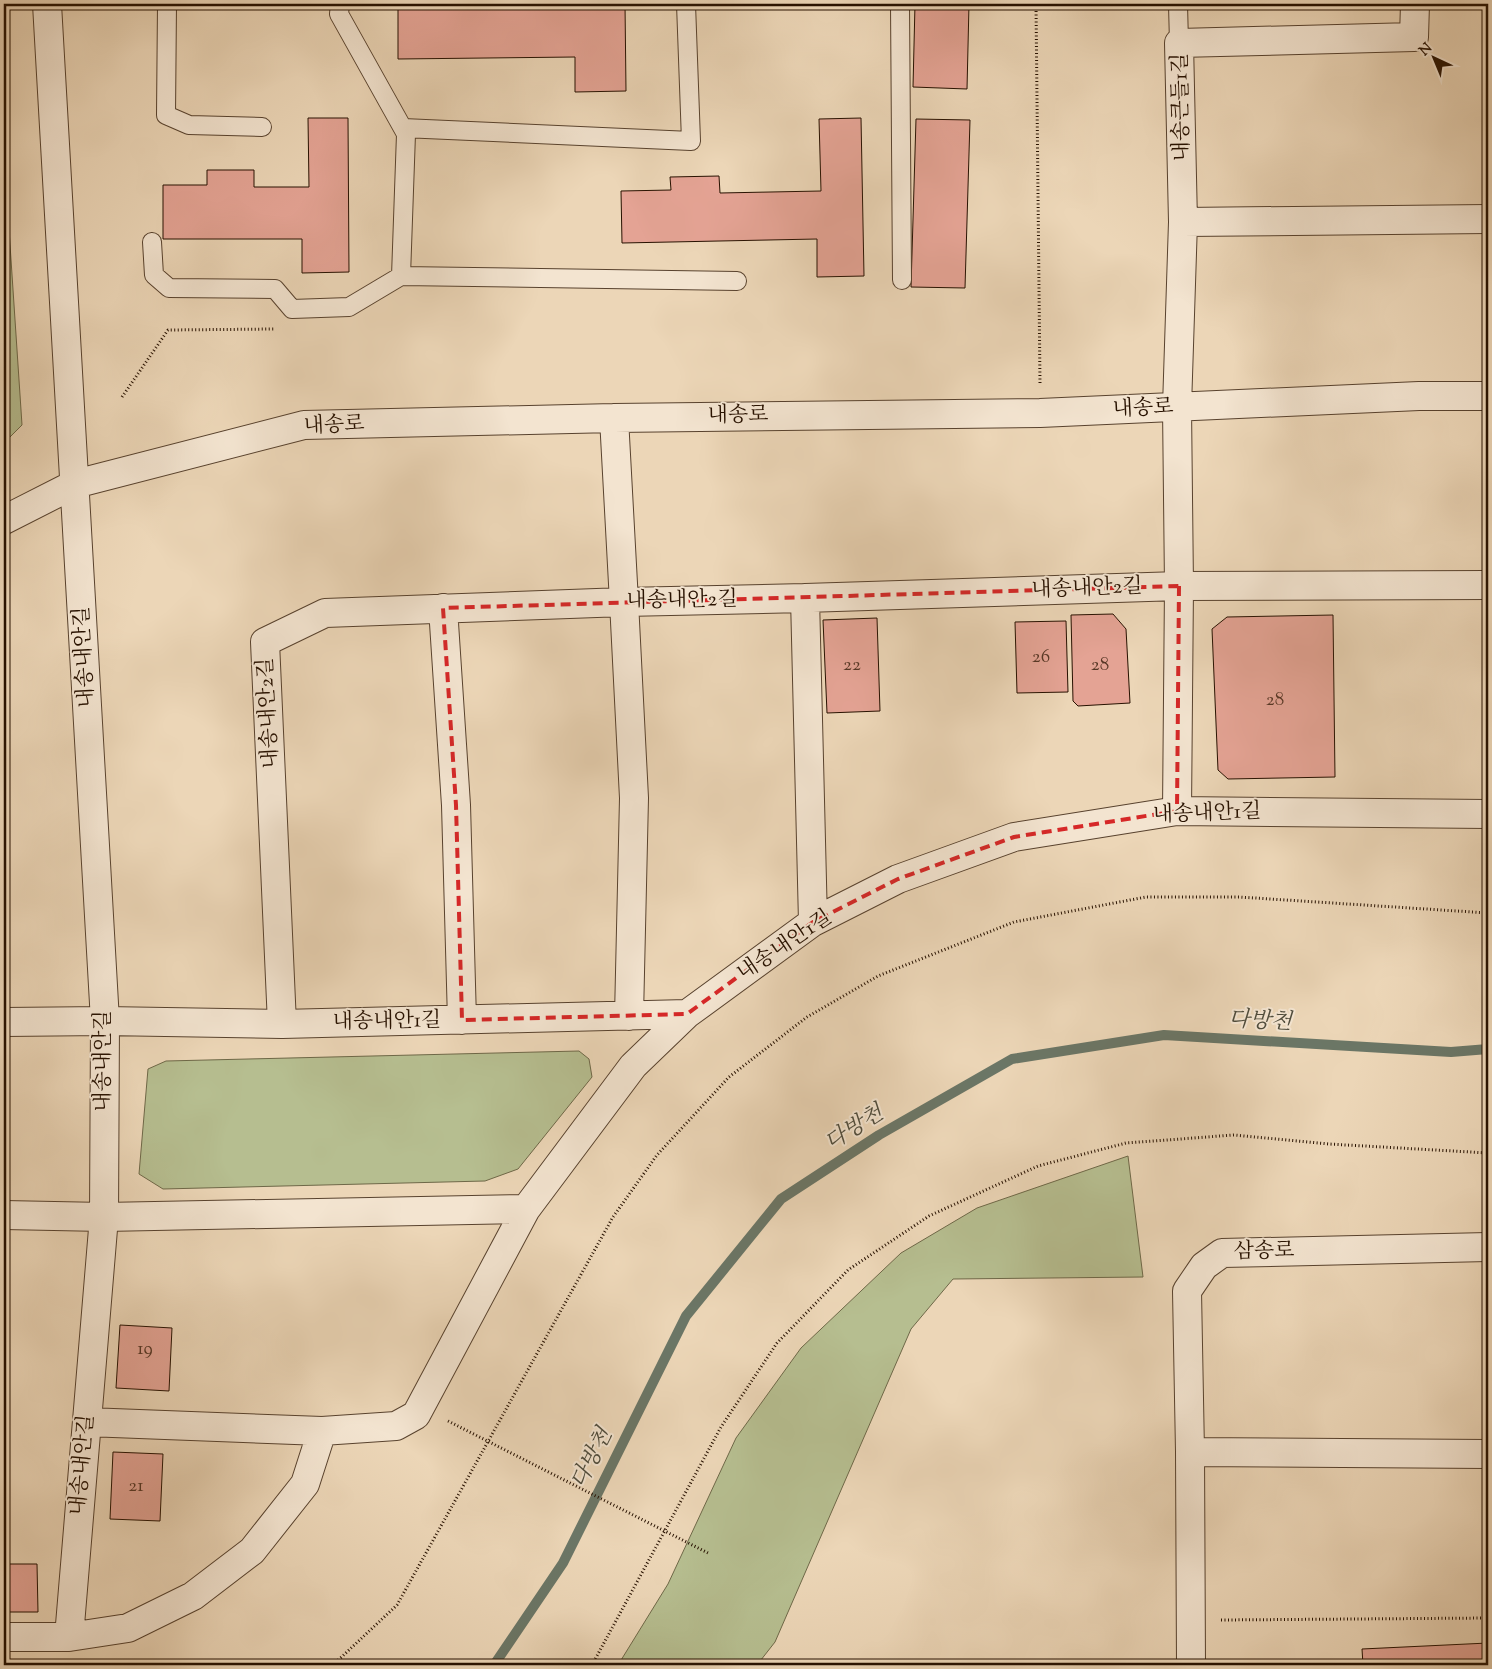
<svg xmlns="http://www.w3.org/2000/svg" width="1492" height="1669" font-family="'Sorts Mill Goudy','Noto Serif KR',serif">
<rect width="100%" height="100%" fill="#ecd6b7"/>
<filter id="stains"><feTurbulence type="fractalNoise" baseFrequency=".004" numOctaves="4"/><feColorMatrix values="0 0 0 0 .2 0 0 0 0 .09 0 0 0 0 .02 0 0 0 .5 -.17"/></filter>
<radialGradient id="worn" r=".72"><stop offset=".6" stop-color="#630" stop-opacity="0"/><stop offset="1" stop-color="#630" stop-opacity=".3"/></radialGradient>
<path fill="#b6be90" stroke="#6e6848" d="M4 154 22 425 4 443Z
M579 1051 589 1059 592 1077 518 1169 485 1181 163 1189 139 1174 148 1069 166 1061Z
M1128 1156 1143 1277 953 1279 911 1329 775 1642 757 1665H618L668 1584 736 1438 801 1348 901 1253 977 1208Z"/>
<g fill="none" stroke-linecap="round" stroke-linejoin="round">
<path stroke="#6b7666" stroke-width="10" d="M494 1665 563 1563 686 1316 781 1199 879 1135 1012 1059 1164 1035 1451 1052 1488 1049"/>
</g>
<path fill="#e4a394" stroke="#271100" d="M449 4H498L497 7 581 6V4H625L626 91 575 92V57L398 59V5Z
M915 4H969L967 89 913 87Z
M308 118H348L349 272 302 273V239H163V185H207V170H254V187H309Z
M861 118 864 276 817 277V239L622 243 621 191 671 190 670 177 719 176 720 193 821 191 819 119Z
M916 119 970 120 965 288 911 287Z
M1113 614 1126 629 1130 703 1078 706 1073 701 1071 615Z
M1333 615 1335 777 1228 779 1218 770 1212 629 1227 617Z
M877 618 880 711 827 713 823 620Z
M1066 621 1068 692 1017 693 1015 622Z
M120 1325 172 1328 169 1391 116 1388Z
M113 1452 163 1454 160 1521 110 1519Z
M4 1564H37L38 1612H4Z
M1488 1643V1665H1363L1362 1649Z"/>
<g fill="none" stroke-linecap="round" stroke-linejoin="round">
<defs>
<path id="service" d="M167 4 166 115 189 125 262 127
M340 4 339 14 406 134 401 276
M900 4 902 280
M1178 4 1179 43
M403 128 691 141 686 4
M152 242 154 275 169 288 275 289 292 309 349 307 401 276 737 281"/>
<path id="minor" d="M47 4 105 1021 104 1217 69 1637
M1183 222 1488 219
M614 418 624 602 634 798 629 1016
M4 520 75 484 304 425 614 418 1040 413 1419 396H1488
M805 598 813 922
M443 608 456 805 462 1020
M1177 811 1179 586 1177 407 1183 222 1179 43 1414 37 1415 4
M4 1022 105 1021 282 1024 687 1014 813 922 898 879 1014 837 1177 811 1488 814
M282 1024 265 642 325 613 624 602 805 598 1179 586 1488 585
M4 1215 104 1217 526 1209
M87 1422 322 1431
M1190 1452 1488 1454
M4 1637H69L128 1628 193 1596 252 1551 305 1484 322 1431 396 1426 416 1415 526 1209 633 1066 687 1014
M1191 1665 1190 1452 1187 1291 1204 1266 1222 1253 1488 1247"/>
</defs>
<use href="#service" stroke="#58422e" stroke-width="20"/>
<use href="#minor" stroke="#58422e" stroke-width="30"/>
<path stroke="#271100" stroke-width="3" stroke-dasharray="1 2.5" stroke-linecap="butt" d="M1036 4 1040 383
M122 397 168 330 275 329
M448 1421 708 1553
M1221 1620 1488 1618
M333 1665 397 1605 613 1217 657 1155 729 1077 807 1017 878 976 1014 922 1146 897H1239L1488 913
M592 1665 721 1427 777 1343 848 1270 929 1216 1038 1166 1126 1143 1234 1135 1329 1144 1488 1153"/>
<use href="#service" stroke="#f3e4d0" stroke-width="18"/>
<use href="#minor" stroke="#f3e4d0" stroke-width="28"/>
</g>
<path fill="none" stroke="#d62828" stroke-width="4" stroke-dasharray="10 6" stroke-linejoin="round" d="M1179 586 1177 811 1014 837 898 879 813 922 687 1014 462 1020 456 805 443 608Z"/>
<g text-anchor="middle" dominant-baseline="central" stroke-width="4" stroke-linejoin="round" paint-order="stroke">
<g font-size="19" fill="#563625">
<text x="1041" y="657">26</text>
<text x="852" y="665">22</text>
<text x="1100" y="665">28</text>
<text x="1275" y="700">28</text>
<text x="145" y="1349">19</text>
<text x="136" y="1486">21</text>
</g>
<g font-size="21" fill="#271100" stroke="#f3e4d0">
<text transform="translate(1182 107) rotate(-91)">내송큰들1길</text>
<text transform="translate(1143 409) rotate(-3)">내송로</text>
<text transform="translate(738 416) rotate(-1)">내송로</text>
<text transform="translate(334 426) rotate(-3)">내송로</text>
<text transform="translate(1087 589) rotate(-2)">내송내안2길</text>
<text transform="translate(682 601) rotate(-1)">내송내안2길</text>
<text transform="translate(85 657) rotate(-93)">내송내안길</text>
<text transform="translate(269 713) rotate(-93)">내송내안2길</text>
<text transform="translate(1207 814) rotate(-2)">내송내안1길</text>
<text transform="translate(785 946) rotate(-34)">내송내안1길</text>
<text transform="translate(387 1022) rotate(-1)">내송내안1길</text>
<text transform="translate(104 1061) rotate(-90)">내송내안길</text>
<text transform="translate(1264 1252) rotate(-1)">삼송로</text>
<text transform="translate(83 1465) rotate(-85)">내송내안길</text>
</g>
<g font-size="22" font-style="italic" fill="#4f4c3c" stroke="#f3e4d0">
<text transform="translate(1260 1022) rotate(3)">다방천</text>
<text transform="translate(855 1129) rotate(-32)">다방천</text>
<text transform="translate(593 1459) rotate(-63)">다방천</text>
</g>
</g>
<rect width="1492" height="1669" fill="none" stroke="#ecd6b7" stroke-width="20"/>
<rect x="5" y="5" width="1482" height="1659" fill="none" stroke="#271100" stroke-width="2.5"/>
<rect x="10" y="10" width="1472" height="1649" fill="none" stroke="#271100"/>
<g transform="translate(1434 58) rotate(316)" stroke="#f3e4d0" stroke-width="4" paint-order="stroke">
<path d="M0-4L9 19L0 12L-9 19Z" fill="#271100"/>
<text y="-8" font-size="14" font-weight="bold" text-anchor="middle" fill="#271100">N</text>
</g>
<rect width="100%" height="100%" filter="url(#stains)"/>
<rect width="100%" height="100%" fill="url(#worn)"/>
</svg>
